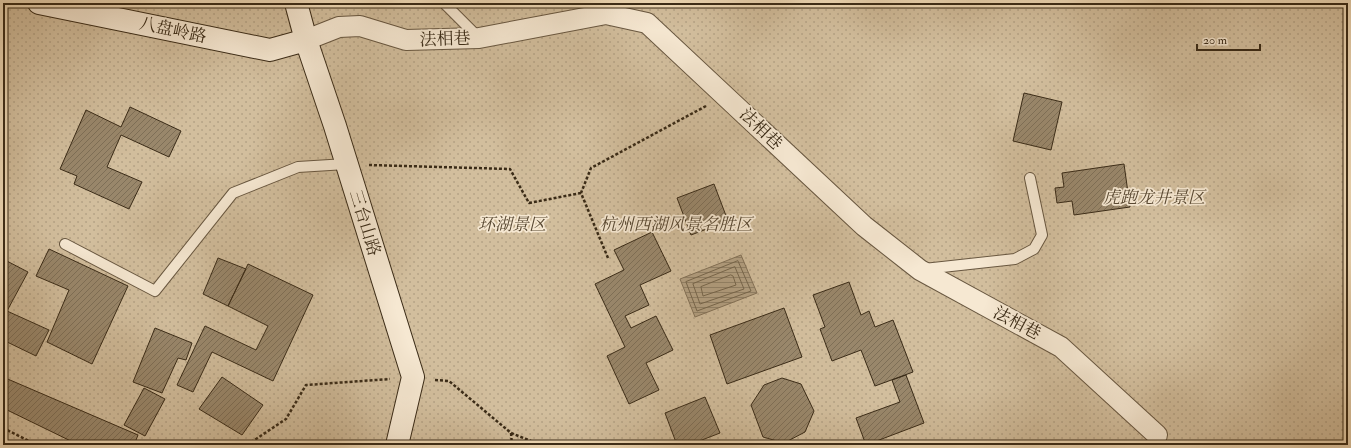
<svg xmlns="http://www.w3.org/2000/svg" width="1351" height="448" font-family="'IM FELL Double Pica','Noto Serif SC',serif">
<defs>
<pattern id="park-dots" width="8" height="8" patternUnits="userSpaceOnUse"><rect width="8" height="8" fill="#d2be9d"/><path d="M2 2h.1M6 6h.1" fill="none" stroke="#b5a386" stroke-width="1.8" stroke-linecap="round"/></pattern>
<pattern id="water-rules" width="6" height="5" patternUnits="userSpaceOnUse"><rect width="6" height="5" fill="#b3a082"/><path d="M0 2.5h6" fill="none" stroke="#938369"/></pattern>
<pattern id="building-hatch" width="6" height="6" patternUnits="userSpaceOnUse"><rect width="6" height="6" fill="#99876b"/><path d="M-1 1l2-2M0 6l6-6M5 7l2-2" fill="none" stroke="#7e6f57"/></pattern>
</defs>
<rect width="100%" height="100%" fill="#f1dcb9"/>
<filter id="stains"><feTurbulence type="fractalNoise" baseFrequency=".005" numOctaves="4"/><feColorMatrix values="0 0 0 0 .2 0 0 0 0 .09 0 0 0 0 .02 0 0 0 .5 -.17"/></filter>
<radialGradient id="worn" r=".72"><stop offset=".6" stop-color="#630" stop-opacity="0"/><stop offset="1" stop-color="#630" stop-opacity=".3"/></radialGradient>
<path fill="url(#park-dots)" stroke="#86745a" d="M3 3H1348V445H3Z"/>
<path fill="url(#water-rules)" stroke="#837157" d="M741 255 757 293 695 317 680 279Z"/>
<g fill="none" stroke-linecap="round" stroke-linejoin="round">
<path stroke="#76664c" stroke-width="1" d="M738 261 751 291 697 311 686 282Z
M735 267 744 289 700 304 693 284Z
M731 275 733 276 736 285 703 296 701 287Z"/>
</g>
<path fill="url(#building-hatch)" stroke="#3a2b17" d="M1024 93 1062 102 1051 150 1013 141Z
M130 107 181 131 169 157 121 135 107 167 142 182 129 209 74 184 77 176 60 169 86 110 121 127Z
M1124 164 1130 207 1074 215 1072 201 1057 203 1055 188 1064 187 1062 173Z
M714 184 728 221 691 235 677 198Z
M652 232 671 271 640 285 649 305 625 316 631 328 656 316 673 350 646 363 659 390 629 404 607 356 625 347 595 284 624 270 614 250Z
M49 249 128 286 92 364 47 342 69 290 36 276Z
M218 258 246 269 228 306 203 294Z
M3 259 28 272 7 311 3 309Z
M248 264 313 295 273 381 212 352 193 392 177 385 205 326 256 350 268 326 228 306Z
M849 282 861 315 869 311 875 327 893 320 913 372 875 386 861 350 832 361 820 329 825 327 813 295Z
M784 308 802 357 727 384 710 335Z
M7 311 49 330 36 356 3 340V320Z
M155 328 192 343 186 360 178 358 162 393 133 382Z
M906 375 924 423 866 445 856 418 900 402 892 380Z
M3 377 138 435 134 445H79L3 408Z
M222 377 263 405 242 435 199 409Z
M782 378 801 384 814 411 805 432 784 443 763 437 751 405 764 385Z
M144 388 165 399 145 436 124 425Z
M705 397 720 433 689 445H677L665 413Z"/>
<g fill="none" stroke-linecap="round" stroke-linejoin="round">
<defs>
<path id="lane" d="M444 3 479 38
M65 244 155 291 233 193 298 167 346 164
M924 269 1015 259 1034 249 1042 235 1030 178"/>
<path id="street" d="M306 40 339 27 360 26 406 40 479 38 606 14 647 23 864 226 920 270 1061 347 1157 435"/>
<path id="secondary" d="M39 3 270 50 306 40
M296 3 306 40 335 126 413 377 397 445"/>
</defs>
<use href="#lane" stroke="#685740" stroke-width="12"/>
<use href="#street" stroke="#685740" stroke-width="22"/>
<use href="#secondary" stroke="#3a2b17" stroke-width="24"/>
<path stroke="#3a2b17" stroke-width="2.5" stroke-dasharray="3 2" stroke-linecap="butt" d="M369 165 510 169 529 203 581 193
M608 258 581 193 591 168 706 106
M435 380 449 381 511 433 541 445
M3 428 37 445
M511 433 512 445
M247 445 286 419 306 385 390 379"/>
<use href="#lane" stroke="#f6e8d2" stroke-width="10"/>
<use href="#street" stroke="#f6e8d2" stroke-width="20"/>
<use href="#secondary" stroke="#f6e8d2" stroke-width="22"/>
</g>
<g text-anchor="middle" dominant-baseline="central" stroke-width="3.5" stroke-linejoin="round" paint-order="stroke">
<g font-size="17" fill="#3a2b17" stroke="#f6e8d2">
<text transform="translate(173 30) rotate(12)">八盘岭路</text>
<text transform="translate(445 39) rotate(-2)">法相巷</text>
<text transform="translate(761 129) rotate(44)">法相巷</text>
<text transform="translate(365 223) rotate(73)">三台山路</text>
<text transform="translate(1017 323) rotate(28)">法相巷</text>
</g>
<g font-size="17" font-style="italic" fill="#584832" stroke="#f6e8d2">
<text x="1154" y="197">虎跑龙井景区</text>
<text x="512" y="224">环湖景区</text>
<text x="676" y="224">杭州西湖风景名胜区</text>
</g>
</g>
<rect width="1351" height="448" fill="none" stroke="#f1dcb9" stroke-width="16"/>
<rect x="4" y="4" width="1343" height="440" fill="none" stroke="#3a2b17" stroke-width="2"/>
<rect x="8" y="8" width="1335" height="432" fill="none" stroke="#3a2b17"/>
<path d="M1197 44v6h63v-6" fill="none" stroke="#3a2b17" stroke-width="2"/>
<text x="1203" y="44" font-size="12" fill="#3a2b17" stroke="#f6e8d2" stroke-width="3" paint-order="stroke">20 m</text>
<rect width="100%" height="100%" filter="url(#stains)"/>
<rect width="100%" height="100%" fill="url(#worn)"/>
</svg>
